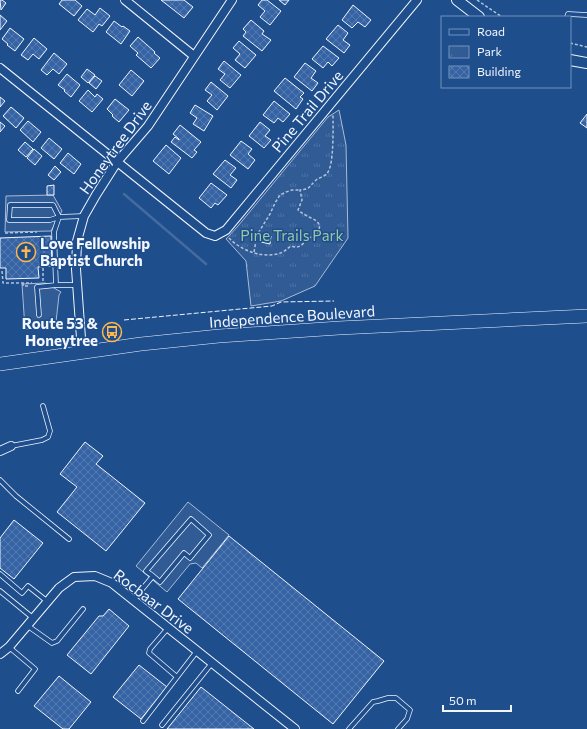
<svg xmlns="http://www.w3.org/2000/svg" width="587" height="729" font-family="Commissioner,sans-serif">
<defs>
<pattern id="park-tufts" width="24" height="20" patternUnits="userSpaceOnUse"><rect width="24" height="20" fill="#305b95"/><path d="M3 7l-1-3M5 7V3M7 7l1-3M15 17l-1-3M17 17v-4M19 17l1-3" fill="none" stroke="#4e73a5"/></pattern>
<pattern id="building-cross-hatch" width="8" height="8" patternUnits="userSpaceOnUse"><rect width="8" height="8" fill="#3563a3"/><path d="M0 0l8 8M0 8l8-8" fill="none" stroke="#537ab1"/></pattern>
</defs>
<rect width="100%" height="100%" fill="#1f4e8c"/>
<path fill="url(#park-tufts)" stroke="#a8bbd7" d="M339 110 346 145 348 238 315 286 281 301 251 306 246 261 226 239 238 226 328 117Z"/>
<path fill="#305b95" stroke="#a8bbd7" d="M53 195 62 211 51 231 5 232 6 196Z
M45 283 61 292 59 295 56 322 48 321V328L25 329 22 284Z
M188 502 229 535 202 568 196 563 190 564 167 592 136 566Z"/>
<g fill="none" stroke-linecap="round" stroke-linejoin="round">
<path stroke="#446ba0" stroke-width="2.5" d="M124 194 206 264"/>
</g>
<path fill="url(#building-cross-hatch)" stroke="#f2f6ff" d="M0 0H2L6 3 1 10Z
M62 0H75L82 6 74 16 59 4Z
M161 0H184L193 7 184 18Z
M262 0H267L281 11 270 25 260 17 265 11 258 5Z
M279 0H289L285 5Z
M353 5 371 20 365 27 358 22 352 28 342 20Z
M100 8 110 16 102 26 99 24 93 32 78 20 87 9 95 15Z
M0 15 7 21 0 30Z
M251 20 264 31 262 34 271 40 262 51 243 36 246 32 243 29Z
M114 21 122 27 123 26 130 31 121 44 106 32Z
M338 25 348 33 343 40 350 45 344 53 326 39Z
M10 28 24 39 15 51 7 45 8 44 2 39Z
M138 37 155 52 154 53 160 58 151 68 136 55 138 53 130 46Z
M34 38 47 49 39 59 33 54 28 60 21 55Z
M239 41 256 55 245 68 235 60 240 54 233 48Z
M323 46 339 58 332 66 328 62 323 68 312 59Z
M54 53 67 64 59 74 53 69 47 75 41 70Z
M224 61 241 75 230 88 220 80 225 74 218 69Z
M305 63 316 71 311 78 318 83 312 91 294 77Z
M87 69 95 75 88 83 81 77Z
M131 70 144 81 132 96 119 85Z
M67 74 80 85 71 97 64 91 65 90 58 85Z
M95 76 102 81 96 89 89 83Z
M285 78 304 93 300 97 303 99 296 109 274 91Z
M211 82 228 96 217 110 207 101 212 95 205 90Z
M88 90 95 97 97 94 103 99 92 112 79 101Z
M0 97 5 101 0 107Z
M115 99 129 110 119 122 112 116 113 115 107 109Z
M274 101 290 114 283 122 278 118 274 123 263 115Z
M195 105 213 116 204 131 193 124 197 118 190 113Z
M11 107 24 118 16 128 3 116Z
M587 114V128L580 123Z
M28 121 41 132 33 142 20 130Z
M0 122 5 126 0 132Z
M260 122 270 130 265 136 271 140 264 148 249 136Z
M180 125 201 142 194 150 197 152 192 158 171 142 175 137 179 140V139L173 134Z
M49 138 62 149 54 159 41 148Z
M241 141 252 149 248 154 255 160 248 169 230 155Z
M25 142 33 149 26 157 18 150Z
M166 145 181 158 169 174 153 161Z
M34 149 42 156 35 165 27 158Z
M68 153 81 164 74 174 60 163Z
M225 160 236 168 230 175 237 180 231 188 213 174Z
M55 166 61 172 54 180 48 175Z
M211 183 227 195 218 205 215 203 211 208 199 198Z
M54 185V195H47V186Z
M263 234 271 236 270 244 261 242Z
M51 236 52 266 38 267 39 278 6 279V268H0V238Z
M85 442 103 456 96 464 145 503 106 551 57 512 77 487 60 474Z
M14 520 43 543 14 579 0 568V538Z
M229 536 384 661 333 724 178 599Z
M109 609 129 626 91 674 67 655 99 616H103Z
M139 665 167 687 141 719 113 697Z
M59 676 91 702 69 729H63L34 706Z
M201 687 254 729H167Z"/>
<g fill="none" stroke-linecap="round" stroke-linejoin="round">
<defs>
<path id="service" d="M567 17 568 14 587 15
M59 217 50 220H9L10 205H53L59 217 84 216
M56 285 54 232 59 217
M39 315 37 287 56 285H77
M11 446 42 440 48 437 50 431 43 406
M0 480 16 496 69 539
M0 574 22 593 28 586 48 602
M0 591 33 618
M133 600 153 576 146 571 191 519 209 535 190 558 184 553 160 582 153 576
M28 626 52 643 57 641 83 609
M168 628 150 649 149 653 177 677 197 651
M9 647 35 669 18 691
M143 721 177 677
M162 725 212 663
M349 729 373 702 378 701 388 698H396L410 710 407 719 398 729"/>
<path id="minor" d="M125 0 194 56
M0 68 206 233 215 236 226 230 417 0
M82 352 76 269 77 241 84 216 96 195 117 162 148 126 232 0
M0 451 11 446
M0 654 9 647 59 588 74 577 95 576 112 583 295 729"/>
<path id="tertiary" d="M457 0 479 17
M570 60 587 63"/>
<path id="primary" d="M0 364 141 344 219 336 339 328 587 316"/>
</defs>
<use href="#service" stroke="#f2f6ff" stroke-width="5.5"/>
<use href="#minor" stroke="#f2f6ff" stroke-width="10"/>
<use href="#tertiary" stroke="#f2f6ff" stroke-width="12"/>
<use href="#primary" stroke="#f2f6ff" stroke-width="14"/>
<path stroke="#b3c4dc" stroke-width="1.5" stroke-dasharray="3 2" stroke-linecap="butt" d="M477 0 502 17
M570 43 587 47
M5 233 37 232
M229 238C241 251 266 260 283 252 286 250 288 248 291 246 299 249 303 245 307 238 312 237 316 237 318 232 324 220 310 219 304 214 302 213 300 212 298 210L302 200 300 190C310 189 308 188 315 181 319 177 325 177 328 172 334 163 333 127 333 115
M254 252 257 235 270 214 275 203 280 195 286 192 292 190H300
M43 268V281
M2 271 3 283H32
M23 283V286H29"/>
<use href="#service" stroke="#1f4e8c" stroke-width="4"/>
<use href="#minor" stroke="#1f4e8c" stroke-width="8"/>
<use href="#tertiary" stroke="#1f4e8c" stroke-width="10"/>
<use href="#primary" stroke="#1f4e8c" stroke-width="13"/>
<path stroke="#f2f6ff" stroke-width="1" stroke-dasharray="5 2" stroke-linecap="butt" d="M124 320 272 306 281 302 334 301"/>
</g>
<defs>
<symbol id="church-ring" viewBox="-11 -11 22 22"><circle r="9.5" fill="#1f4e8c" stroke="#ffb74d" stroke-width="1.5"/><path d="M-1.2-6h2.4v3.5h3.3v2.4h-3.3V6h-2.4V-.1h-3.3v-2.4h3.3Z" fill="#ffb74d"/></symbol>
<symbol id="bus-ring" viewBox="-11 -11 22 22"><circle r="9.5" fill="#1f4e8c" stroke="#ffb74d" stroke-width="1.5"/><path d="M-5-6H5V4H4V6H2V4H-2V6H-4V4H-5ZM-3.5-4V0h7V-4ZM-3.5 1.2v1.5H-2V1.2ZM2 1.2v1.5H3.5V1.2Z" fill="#ffb74d"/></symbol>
</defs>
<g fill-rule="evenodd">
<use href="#church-ring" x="15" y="241" width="22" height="22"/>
<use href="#bus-ring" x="101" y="321" width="22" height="22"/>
</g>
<g text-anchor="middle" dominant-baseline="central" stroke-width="3" stroke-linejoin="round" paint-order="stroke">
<g font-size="15" fill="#f2f6ff" stroke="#1f4e8c">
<text transform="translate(307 111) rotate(-50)">Pine Trail Drive</text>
<text transform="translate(115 147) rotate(-54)">Honeytree Drive</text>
<text transform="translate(292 316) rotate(-4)">Independence Boulevard</text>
<text transform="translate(154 601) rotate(37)">Rocbaar Drive</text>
</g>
<g font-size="15" fill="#97c8a6" stroke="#1f4e8c">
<text x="292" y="235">Pine Trails Park</text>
</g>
<g font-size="15" font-weight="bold" fill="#f2f6ff" stroke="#1f4e8c" text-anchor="start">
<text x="40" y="243">Love Fellowship<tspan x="40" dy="17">Baptist Church</tspan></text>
<text x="98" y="323" text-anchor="end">Route 53 &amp;<tspan x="98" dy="17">Honeytree</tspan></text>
</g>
</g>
<rect x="441" y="16" width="130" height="72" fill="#1f4e8c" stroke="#7391ba"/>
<rect x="449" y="29" width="20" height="6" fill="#1f4e8c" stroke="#7391ba"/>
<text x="477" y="36" font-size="12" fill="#f2f6ff">Road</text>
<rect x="449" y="46" width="20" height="12" fill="url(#park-tufts)" stroke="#7391ba"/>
<text x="477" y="56" font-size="12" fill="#f2f6ff">Park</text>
<rect x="449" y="66" width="20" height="12" fill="url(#building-cross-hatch)" stroke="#7391ba"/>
<text x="477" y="76" font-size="12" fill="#f2f6ff">Building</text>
<path d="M443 705v6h68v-6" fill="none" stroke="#f2f6ff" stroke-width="2"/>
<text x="449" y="705" font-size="12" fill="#f2f6ff" stroke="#1f4e8c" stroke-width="3" paint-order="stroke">50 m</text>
</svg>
